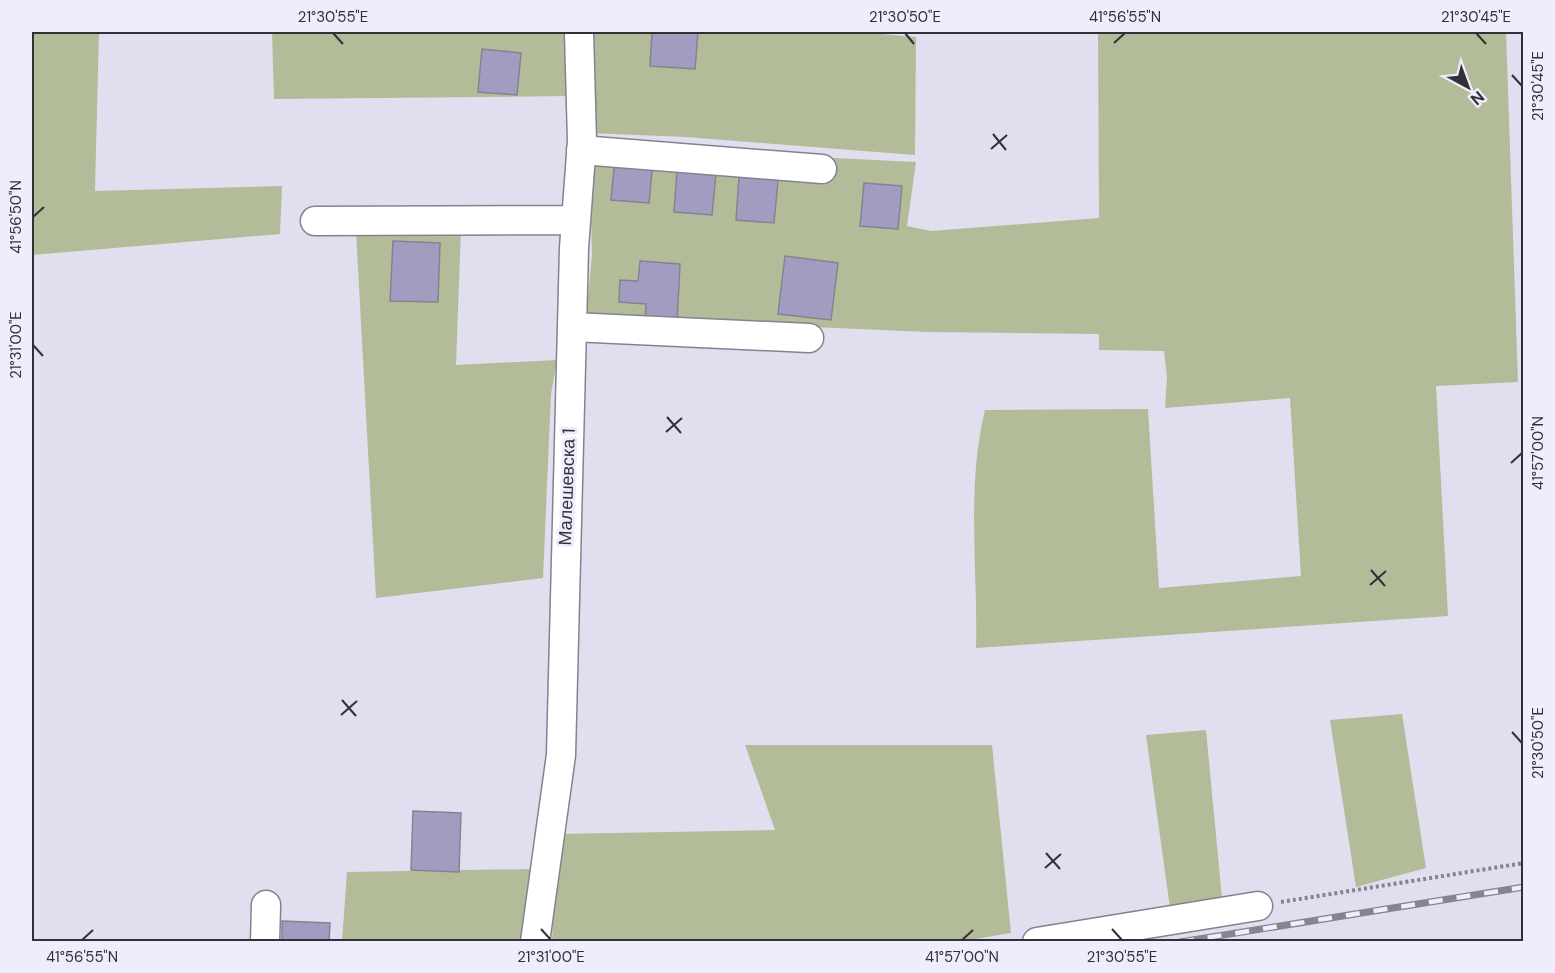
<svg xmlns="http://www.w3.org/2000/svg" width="1555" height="973" font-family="'DM Sans',sans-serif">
<rect width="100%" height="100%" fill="#e1dfef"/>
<path fill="#b2bc99" d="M32 32H99L95 191 282 186 280 234 32 255Z
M272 32H565L574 96 274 99Z
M585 32H859L916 37 915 155 686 137 588 133Z
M1098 32H1506L1518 382 1436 386 1448 616 976 648C978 570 966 487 985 410L1148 409 1159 588 1301 576 1290 398 1165 408 1167 377 1164 351 1099 350V334L927 332 586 317 592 255 589 146 916 162 907 226 931 231 1099 218Z
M461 228 456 365 557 360 551 394 543 578 376 598 356 231Z
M1402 714 1426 868 1356 887 1330 720Z
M1206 730 1222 898 1170 908 1146 735Z
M745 745H992L1011 933 958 942H552L558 834 775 830Z
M533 869 523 941 342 942 347 872Z"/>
<path fill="#a39cc1" stroke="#858392" stroke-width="1.5" d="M652 32H698L695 69 650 66Z
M482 49 521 53 517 95 478 92Z
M615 157 653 160 649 203 611 200Z
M677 170 716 173 712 215 674 212Z
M739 177 778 180 774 223 736 220Z
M864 183 902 186 898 229 860 226Z
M393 241 440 243 438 302 390 301Z
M785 256 838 263 831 320 778 314Z
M640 261 680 264 677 322 645 320 646 304 619 302 620 280 638 281Z
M413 811 461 813 459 872 411 870Z
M282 921 330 923 329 942H282Z"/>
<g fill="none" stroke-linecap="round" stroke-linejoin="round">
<defs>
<path id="minor" d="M581 150 822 169
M315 221 576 220
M572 327 809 338
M265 942 266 905
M535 942 561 755 574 248 582 141 579 32
M1037 942 1258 906"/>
</defs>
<use href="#minor" stroke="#848291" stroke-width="31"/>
<path stroke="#85838f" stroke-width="4" stroke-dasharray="3 3" stroke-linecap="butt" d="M1281 902 1524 863"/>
<use href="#minor" stroke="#fff" stroke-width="28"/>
<defs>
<path id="rail" d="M1180 942 1524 887"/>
</defs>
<use href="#rail" stroke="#86848f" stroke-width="7"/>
<use href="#rail" stroke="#efecfd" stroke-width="4.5" stroke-dasharray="14" stroke-linecap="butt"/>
</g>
<path fill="none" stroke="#323037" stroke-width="2" d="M333 33 343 44M905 33 914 44M1476 33 1486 44M1114 43 1125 33M1512 75 1522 86M993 134 1006 150M991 149 1007 135M33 217 44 207M33 345 43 356M667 417 681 433M666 432 682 418M1511 463 1522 453M1371 570 1385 586M1370 585 1386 571M342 700 356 716M341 715 357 701M1512 732 1522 743M1046 853 1060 869M1045 868 1061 854M541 929 551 940M1112 929 1122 940M82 940 93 930M962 940 973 930"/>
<g text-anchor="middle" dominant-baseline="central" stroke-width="6" stroke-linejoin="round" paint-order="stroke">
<g font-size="18" fill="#323037" stroke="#efecfd">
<text transform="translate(567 487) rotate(-88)">Малешевска 1</text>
</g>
</g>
<rect width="1555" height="973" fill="none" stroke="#efecfd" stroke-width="66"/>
<g transform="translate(1468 87) rotate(139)" stroke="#efecfd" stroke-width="4.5" paint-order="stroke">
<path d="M0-4.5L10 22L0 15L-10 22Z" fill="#323037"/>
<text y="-9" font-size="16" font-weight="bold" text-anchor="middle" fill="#323037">N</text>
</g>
<rect x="33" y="33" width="1489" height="907" fill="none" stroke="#323037" stroke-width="2"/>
<g font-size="15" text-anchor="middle" fill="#323037">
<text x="333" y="22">21°30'55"E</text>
<text x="905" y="22">21°30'50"E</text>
<text x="1125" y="22">41°56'55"N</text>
<text x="1476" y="22">21°30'45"E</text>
<text transform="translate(1538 86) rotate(-90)" y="5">21°30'45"E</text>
<text transform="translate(16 217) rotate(-90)" y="5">41°56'50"N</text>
<text transform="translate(16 345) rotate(-90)" y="5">21°31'00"E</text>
<text transform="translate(1538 453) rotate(-90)" y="5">41°57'00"N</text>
<text transform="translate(1538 743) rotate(-90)" y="5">21°30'50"E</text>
<text x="82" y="962">41°56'55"N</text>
<text x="551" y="962">21°31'00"E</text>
<text x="962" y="962">41°57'00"N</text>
<text x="1122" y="962">21°30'55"E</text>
</g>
</svg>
